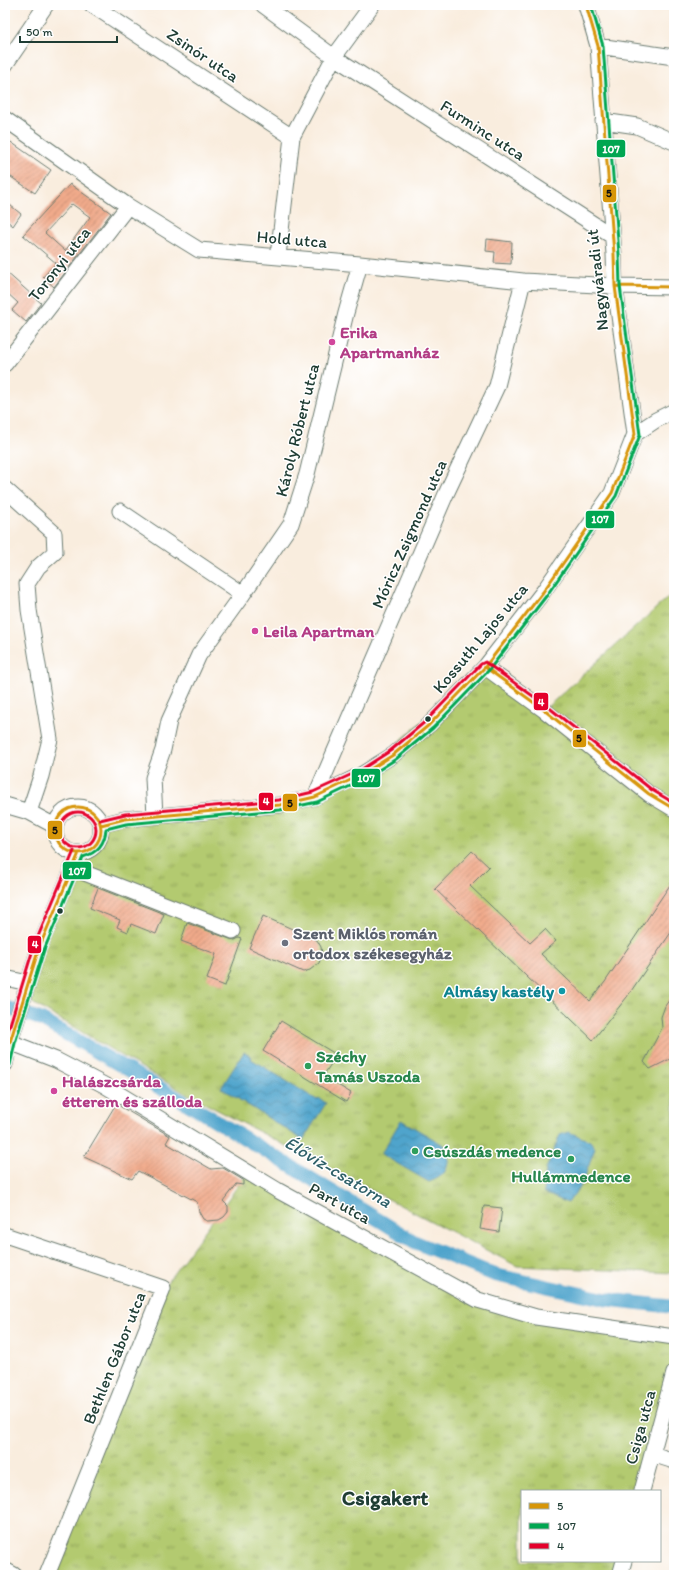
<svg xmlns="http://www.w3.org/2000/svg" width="679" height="1580" font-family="Itim,sans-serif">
<defs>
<pattern id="park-tufts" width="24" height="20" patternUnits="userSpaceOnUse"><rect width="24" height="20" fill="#b3ca6f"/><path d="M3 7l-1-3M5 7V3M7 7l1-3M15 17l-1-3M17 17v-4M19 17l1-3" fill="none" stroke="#91a55c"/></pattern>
<pattern id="water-waves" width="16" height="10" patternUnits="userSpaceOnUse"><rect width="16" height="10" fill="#50a4cc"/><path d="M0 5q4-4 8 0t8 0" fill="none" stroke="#4287a6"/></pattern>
<pattern id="building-hatch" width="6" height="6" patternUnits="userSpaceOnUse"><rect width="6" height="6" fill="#f1aa8b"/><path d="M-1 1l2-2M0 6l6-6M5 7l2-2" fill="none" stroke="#c38c72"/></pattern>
</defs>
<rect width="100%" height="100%" fill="#fff"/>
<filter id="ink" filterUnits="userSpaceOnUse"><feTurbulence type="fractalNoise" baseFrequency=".025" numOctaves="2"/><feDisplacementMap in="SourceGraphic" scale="8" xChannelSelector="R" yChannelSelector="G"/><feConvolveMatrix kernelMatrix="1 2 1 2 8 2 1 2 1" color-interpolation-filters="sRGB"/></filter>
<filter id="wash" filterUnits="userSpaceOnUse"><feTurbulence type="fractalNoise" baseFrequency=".012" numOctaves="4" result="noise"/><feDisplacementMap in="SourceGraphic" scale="16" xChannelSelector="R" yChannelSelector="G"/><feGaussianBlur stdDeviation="0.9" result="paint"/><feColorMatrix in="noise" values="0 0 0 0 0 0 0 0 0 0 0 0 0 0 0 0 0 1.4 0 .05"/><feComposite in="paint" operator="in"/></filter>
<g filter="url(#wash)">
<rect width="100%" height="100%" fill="#f9edde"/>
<path fill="url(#park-tufts)" stroke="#698452" d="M674 592V1273L517 1266 183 1092 31 1002 39 948 79 853 87 851 99 841 101 825 280 805 361 775 485 667 544 710Z
M248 1172 478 1300 674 1337V1373L642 1491H522V1561H624L620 1575H47L163 1288Z"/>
<path fill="url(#water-waves)" stroke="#387080" d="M244 1052 252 1057 251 1059 317 1100 319 1098 326 1103 303 1140 221 1088Z
M401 1120 447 1147C450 1166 448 1175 429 1182L381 1154Z
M569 1132 590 1141 595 1148 583 1182 568 1203 544 1193 546 1169 560 1135Z"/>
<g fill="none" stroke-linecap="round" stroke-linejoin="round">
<path stroke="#50a4cc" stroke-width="14" d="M5 1007 40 1019 205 1114 415 1242 495 1275 604 1299 674 1307"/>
</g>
<g id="blocks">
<path fill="url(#building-hatch)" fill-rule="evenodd" d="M5 138 51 170 35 193 5 173Z
M70 184 111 213 54 287 43 277 56 263 23 235ZM72 204 90 217 65 251 45 233Z
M5 201 21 214 13 226 5 219Z
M487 239 512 242 511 264 494 263 495 252 486 251Z
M5 271 41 303 26 322 12 310 18 303 5 291Z
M472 851 489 867 470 886 530 943 545 929 556 941 541 954 590 1001 605 982 674 879V928L627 997 593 1040 435 889Z
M98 888 164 914 156 934 131 924 128 932 117 927 120 920 90 908Z
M263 916 317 940 321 947 322 955 319 963 310 970 303 972 249 948Z
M187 923 230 939 235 940 239 938 242 939 225 986 207 979 216 954 181 941Z
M674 993V1057L650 1069 644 1062 662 1028 661 1017 665 1006Z
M281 1021 337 1055 323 1076 351 1093 346 1102 263 1051Z
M116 1104 170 1136 166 1143 211 1169 223 1168 243 1180V1185L236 1184 223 1201 228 1206V1212L224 1217 219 1220 207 1221 203 1219 199 1212 197 1202 138 1171 132 1179 84 1157Z
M484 1206 502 1208 499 1232 480 1229Z"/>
</g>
</g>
<g filter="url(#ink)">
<use href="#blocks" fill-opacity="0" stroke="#6b7b70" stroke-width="1"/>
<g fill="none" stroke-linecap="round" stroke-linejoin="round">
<defs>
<path id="minor" d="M92 5 292 137
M263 5 334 57 612 236
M598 46 674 57
M5 65 46 5
M5 119 128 206 199 250 360 264 523 281 615 286 674 287
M603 121 637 126 674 142
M278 256 292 137 334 57 372 5
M5 364 128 206
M635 434 656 420 674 411
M5 489 54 533 55 552 38 567 27 584 29 610 50 739 41 776 29 812
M120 511 243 594
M485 667 544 710 649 794 674 809
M315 797 446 494 497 386 523 281
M5 805 29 812 55 826
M55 830a23 23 0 1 1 46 0a23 23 0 1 1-46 0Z
M155 816 153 778 163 750 169 721 199 655 243 594 291 524 307 474 346 313 360 264
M101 825 125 819 280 805 315 797 361 775 393 755 429 725 485 667 543 592 612 493 635 434 615 286 614 254 598 46 586 5
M72 868 233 931
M5 978 28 983
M5 1042H10L56 1060 104 1085 277 1190 478 1300 536 1317 674 1337
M5 1064 10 1042 39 948 79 853
M5 1235 163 1288 47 1575
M652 1454 674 1461
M642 1491 674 1373
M5 1570 14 1575
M620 1575 624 1561"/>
</defs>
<use href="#minor" stroke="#6b7b70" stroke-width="17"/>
<use href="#minor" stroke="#fff" stroke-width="15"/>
<defs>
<path id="bus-1" d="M615 286 674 287
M485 667 544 710 649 794 674 809
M55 830a23 23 0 1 1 46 0a23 23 0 1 1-46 0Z
M101 825 125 819 280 805 315 797 361 775 393 755 429 725 485 667 543 592 612 493 635 434 615 286 614 254 598 46 586 5
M5 1064 10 1042 39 948 79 853"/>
<path id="bus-2" d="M10 1065 15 1043 44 950 83 857C97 853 105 844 106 829L126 824 280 810 317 802 363 780 396 759 433 728 489 670 547 595 616 496 640 435 620 286 619 254 603 46 591 5"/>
<path id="bus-3" d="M60 830a18 18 0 1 1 36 0a18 18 0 1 1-36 0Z
M100 820 125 814 279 800 313 792 359 771 390 751 426 721 481 664 485 662 547 706 652 790 674 803
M5 1041 34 946 74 851"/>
</defs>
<use href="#bus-1" stroke="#fff" stroke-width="6"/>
<use href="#bus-2" stroke="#fff" stroke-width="6"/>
<use href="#bus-3" stroke="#fff" stroke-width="6"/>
<use href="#bus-1" stroke="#d79608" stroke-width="3"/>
<use href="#bus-2" stroke="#00a651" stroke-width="3"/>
<use href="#bus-3" stroke="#e4002b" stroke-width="3"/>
</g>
</g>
<g fill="#d1479c" stroke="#fff" stroke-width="1.5">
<circle cx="332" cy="342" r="4"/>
<circle cx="255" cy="631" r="4"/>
<circle cx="54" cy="1091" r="4"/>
</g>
<g fill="#1f3d34" stroke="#fff" stroke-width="1.5">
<circle cx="428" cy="719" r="3.5"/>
<circle cx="60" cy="911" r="3.5"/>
</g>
<circle fill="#6b7280" stroke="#fff" stroke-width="1.5" cx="285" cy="943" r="4"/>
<circle fill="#0f9aa8" stroke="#fff" stroke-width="1.5" cx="562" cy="991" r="4"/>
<g fill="#2e9e5b" stroke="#fff" stroke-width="1.5">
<circle cx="308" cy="1066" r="4"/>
<circle cx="415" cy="1151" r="4"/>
<circle cx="571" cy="1159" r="4"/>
</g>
<g text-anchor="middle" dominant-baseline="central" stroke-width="3" stroke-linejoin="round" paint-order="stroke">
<g font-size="17" fill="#1f3d34" stroke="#fff">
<text transform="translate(203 55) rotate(34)">Zsinór utca</text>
<text transform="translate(483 130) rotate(33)">Furminc utca</text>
<text transform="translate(292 239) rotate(5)">Hold utca</text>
<text transform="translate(59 264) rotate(-52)">Toronyi utca</text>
<text transform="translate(597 280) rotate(-96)">Nagyváradi út</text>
<text transform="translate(297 430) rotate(-76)">Károly Róbert utca</text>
<text transform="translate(409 534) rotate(-66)">Móricz Zsigmond utca</text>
<text transform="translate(480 638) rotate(-50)">Kossuth Lajos utca</text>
<text transform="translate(340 1203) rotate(29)">Part utca</text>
<text transform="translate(114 1358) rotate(-68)">Bethlen Gábor utca</text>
<text transform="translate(640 1427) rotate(-75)">Csiga utca</text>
</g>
<g font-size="17" font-weight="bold" fill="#b23c85" stroke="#fff" text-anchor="start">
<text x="340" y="332">Erika<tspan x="340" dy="20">Apartmanház</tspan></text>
<text x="263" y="631">Leila Apartman</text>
<text x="62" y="1081">Halászcsárda<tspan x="62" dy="20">étterem és szálloda</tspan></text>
</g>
<g font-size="17" font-weight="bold" fill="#5b616d" stroke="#fff" text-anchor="start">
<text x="293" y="933">Szent Miklós román<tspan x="293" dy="20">ortodox székesegyház</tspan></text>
</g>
<g font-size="17" font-weight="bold" fill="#0d838f" stroke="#fff" text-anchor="end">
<text x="554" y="991">Almásy kastély</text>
</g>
<g font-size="17" font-weight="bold" fill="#27864d" stroke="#fff" text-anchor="start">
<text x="316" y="1056">Széchy<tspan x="316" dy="20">Tamás Uszoda</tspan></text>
<text x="423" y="1151">Csúszdás medence</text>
<text x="571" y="1176" text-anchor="middle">Hullámmedence</text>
</g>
<g font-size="18" font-style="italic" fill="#306169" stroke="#fff">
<text transform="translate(338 1172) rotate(31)">Élővíz-csatorna</text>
</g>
<g font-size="21" font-weight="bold" fill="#1f3d34" stroke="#fff">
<text x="385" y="1497">Csigakert</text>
</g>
</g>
<g stroke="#fff" stroke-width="1.5">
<rect x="596" y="139" width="30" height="19" rx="4" fill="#00a651"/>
<rect x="602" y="184" width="15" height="19" rx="4" fill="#d79608"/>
<rect x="585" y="510" width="30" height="19" rx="4" fill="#00a651"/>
<rect x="533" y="692" width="16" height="19" rx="4" fill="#e4002b"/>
<rect x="572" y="729" width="15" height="19" rx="4" fill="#d79608"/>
<rect x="351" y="768" width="30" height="20" rx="4" fill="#00a651"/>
<rect x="258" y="792" width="16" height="19" rx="4" fill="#e4002b"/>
<rect x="282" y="793" width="16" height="19" rx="4" fill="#d79608"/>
<rect x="47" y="820" width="16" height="20" rx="4" fill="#d79608"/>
<rect x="62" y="861" width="30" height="19" rx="4" fill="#00a651"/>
<rect x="27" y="935" width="15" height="19" rx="4" fill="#e4002b"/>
</g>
<g font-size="11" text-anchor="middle" font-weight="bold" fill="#fff">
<text x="611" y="153">107</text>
<text x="600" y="523">107</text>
<text x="541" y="706">4</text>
<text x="366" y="782">107</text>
<text x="266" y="805">4</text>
<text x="77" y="875">107</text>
<text x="35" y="948">4</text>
</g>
<g font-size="11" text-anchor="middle" font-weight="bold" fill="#111">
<text x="609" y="197">5</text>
<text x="579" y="742">5</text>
<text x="290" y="807">5</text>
<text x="55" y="834">5</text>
</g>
<rect width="679" height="1580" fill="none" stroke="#fff" stroke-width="20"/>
<rect x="521" y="1490" width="140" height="72" fill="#ffffff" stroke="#a5b1ae"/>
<rect x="529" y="1503" width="20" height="6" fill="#d79608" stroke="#a5b1ae"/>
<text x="557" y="1510" font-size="12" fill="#1f3d34">5</text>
<rect x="529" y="1523" width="20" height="6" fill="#00a651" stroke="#a5b1ae"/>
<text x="557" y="1530" font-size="12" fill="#1f3d34">107</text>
<rect x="529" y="1543" width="20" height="6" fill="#e4002b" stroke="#a5b1ae"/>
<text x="557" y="1550" font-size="12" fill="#1f3d34">4</text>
<path d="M20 36v6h97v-6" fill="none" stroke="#1f3d34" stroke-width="2"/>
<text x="26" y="36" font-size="12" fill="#1f3d34" stroke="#ffffff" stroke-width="3" paint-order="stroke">50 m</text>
</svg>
